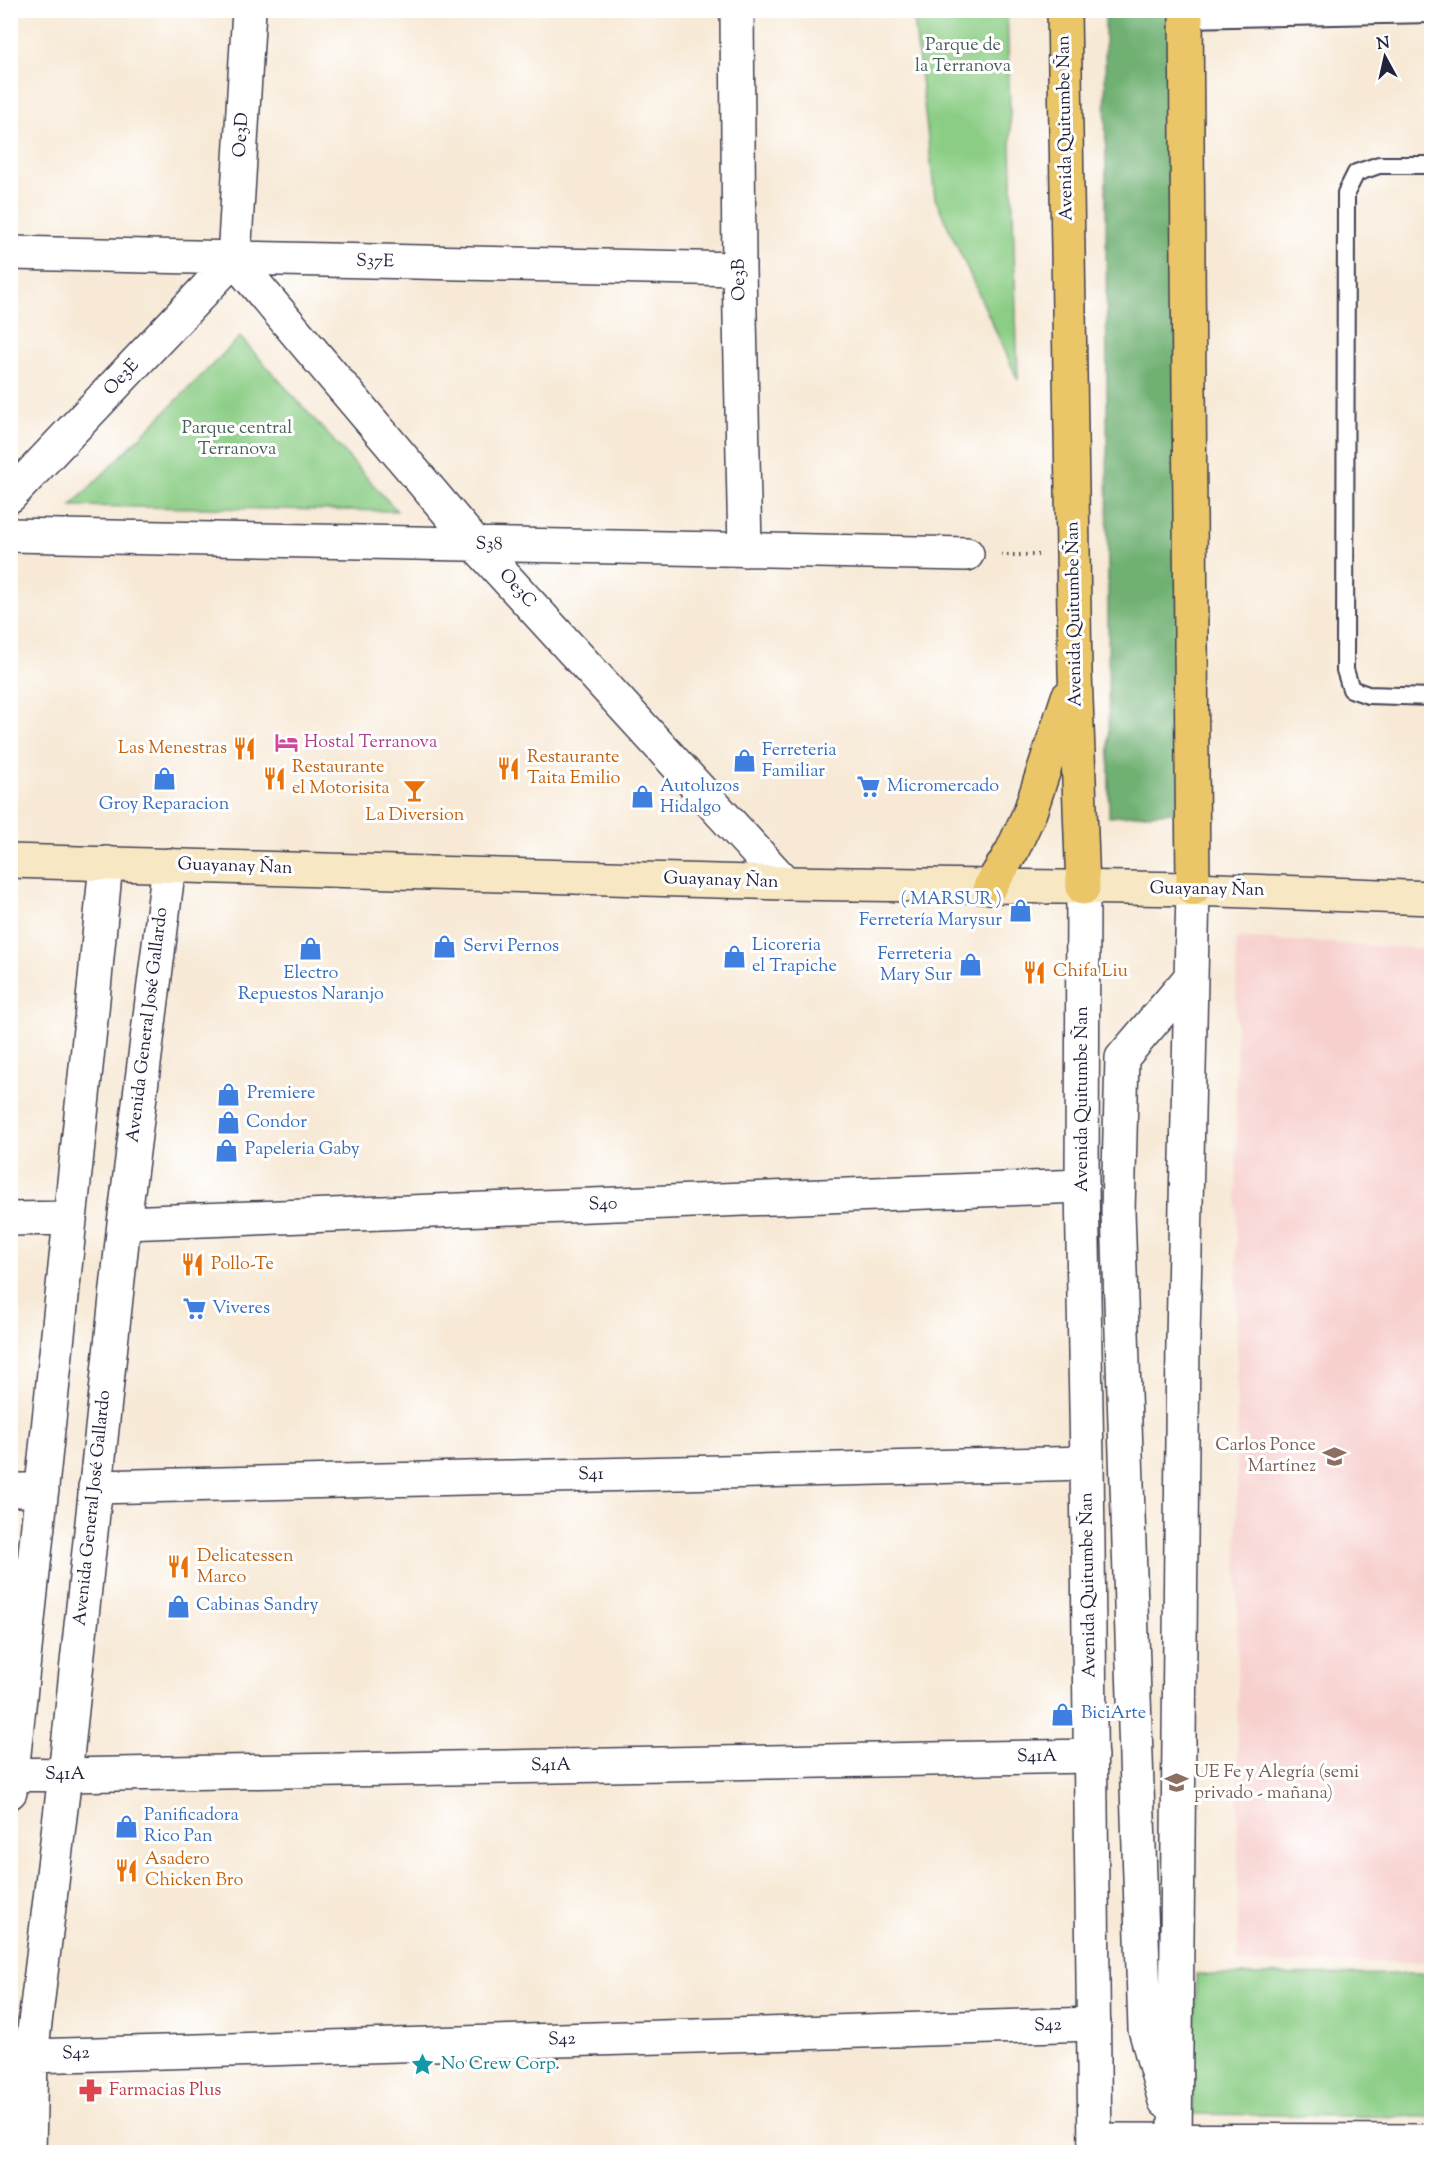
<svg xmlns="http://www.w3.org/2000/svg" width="1442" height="2163" font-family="'Sorts Mill Goudy',serif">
<rect width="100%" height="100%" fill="#fff"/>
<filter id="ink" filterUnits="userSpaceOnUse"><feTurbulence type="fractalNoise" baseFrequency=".0167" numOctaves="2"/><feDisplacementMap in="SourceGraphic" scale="12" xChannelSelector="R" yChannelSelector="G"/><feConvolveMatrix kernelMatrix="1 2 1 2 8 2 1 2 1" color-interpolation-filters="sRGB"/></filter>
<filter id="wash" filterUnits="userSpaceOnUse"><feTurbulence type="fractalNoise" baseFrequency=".008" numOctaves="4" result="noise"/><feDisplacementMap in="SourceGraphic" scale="24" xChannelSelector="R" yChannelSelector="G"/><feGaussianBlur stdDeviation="1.35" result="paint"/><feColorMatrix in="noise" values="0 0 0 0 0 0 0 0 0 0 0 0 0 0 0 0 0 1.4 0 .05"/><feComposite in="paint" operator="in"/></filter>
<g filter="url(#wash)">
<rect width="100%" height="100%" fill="#f7e9d5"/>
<path fill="#f7d0ce" d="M1236 938 1431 949V1962L1238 1963Z"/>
<path fill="#8bcd85" stroke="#567860" stroke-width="1.5" d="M913 11H1007L1018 380 935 198Z
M240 337 397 511 71 506Z
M1431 1974V2117L1192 2114 1196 1975Z"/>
<path fill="#70b072" stroke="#496956" stroke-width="1.5" d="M1105 11H1171L1184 811 1109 817Z"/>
</g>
<g filter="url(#ink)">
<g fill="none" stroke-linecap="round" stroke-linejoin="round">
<defs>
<path id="service" d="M1186 19 1432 14
M1432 165H1379L1356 173 1346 193 1345 670 1351 689 1368 695 1432 697"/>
<path id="minor" d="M737 10 739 269 745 550
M10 253 739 269
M234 259 476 545 785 883
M234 259 249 10
M10 496 234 259
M10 535 967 554
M10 1219 70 1218
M124 1223 1082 1186
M95 1487 1087 1463
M10 1490H42
M10 1774 65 1775 1091 1756
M10 1792 92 1010 106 863
M31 2056 1094 2024
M1165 2101 1145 2029 1118 1211 1122 1058 1191 977
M1095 2140 1432 2141
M1175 2140 1183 1339 1193 889
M29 2152 31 2056 65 1775 124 1223 169 865"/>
<path id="tertiary" d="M1083 888 1082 1186 1087 1463 1095 2152"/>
<path id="secondary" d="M10 861 785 883 1193 889 1432 898"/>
<path id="primary" d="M1064 10 1075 672 1083 888
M1186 10 1193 889
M990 887 1012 851 1030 812 1068 697"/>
</defs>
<use href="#service" stroke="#424052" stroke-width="20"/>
<use href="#minor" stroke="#424052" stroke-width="36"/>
<use href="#tertiary" stroke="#424052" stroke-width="36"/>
<use href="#secondary" stroke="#424052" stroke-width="36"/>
<use href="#primary" stroke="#424052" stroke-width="36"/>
<path stroke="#424052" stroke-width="4" stroke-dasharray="1.5 4.5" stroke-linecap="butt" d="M1001 555H1038"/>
<use href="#service" stroke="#fff" stroke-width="16"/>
<use href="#minor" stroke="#fff" stroke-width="33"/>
<use href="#tertiary" stroke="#fff" stroke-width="33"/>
<use href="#secondary" stroke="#f7e8c3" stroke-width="33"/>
<use href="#primary" stroke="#ebc669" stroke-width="33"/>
</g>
</g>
<defs>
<symbol id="hotel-bare" viewBox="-9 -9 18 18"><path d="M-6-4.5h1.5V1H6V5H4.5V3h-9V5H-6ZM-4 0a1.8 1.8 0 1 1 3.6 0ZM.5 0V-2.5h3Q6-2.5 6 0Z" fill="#d1479c" stroke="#fff" stroke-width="2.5" paint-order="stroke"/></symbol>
<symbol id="restaurant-bare" viewBox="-9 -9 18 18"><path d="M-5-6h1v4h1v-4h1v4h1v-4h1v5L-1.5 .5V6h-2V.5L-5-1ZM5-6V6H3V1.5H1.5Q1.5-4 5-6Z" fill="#e8710a" stroke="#fff" stroke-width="2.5" paint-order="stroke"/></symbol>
<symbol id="shop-bare" viewBox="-9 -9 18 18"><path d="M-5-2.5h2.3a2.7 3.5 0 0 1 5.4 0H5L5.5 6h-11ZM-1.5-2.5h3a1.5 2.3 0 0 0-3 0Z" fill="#3f7fe0" stroke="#fff" stroke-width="2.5" paint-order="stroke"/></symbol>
<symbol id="supermarket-bare" viewBox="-9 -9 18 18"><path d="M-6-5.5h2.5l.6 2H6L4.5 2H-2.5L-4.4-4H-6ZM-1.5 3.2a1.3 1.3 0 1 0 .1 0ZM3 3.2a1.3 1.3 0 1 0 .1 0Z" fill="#3f7fe0" stroke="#fff" stroke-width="2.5" paint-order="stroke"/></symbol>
<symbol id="bar-bare" viewBox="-9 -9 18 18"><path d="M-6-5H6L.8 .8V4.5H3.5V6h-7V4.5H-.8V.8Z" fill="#e8710a" stroke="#fff" stroke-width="2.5" paint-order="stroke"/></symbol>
<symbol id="school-bare" viewBox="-9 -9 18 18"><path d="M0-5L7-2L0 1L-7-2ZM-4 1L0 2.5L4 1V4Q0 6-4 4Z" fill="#8d6e63" stroke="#fff" stroke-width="2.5" paint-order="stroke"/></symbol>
<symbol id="sight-bare" viewBox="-9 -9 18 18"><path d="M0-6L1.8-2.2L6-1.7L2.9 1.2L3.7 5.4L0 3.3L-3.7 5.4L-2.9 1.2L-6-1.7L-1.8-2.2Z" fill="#0f9aa8" stroke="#fff" stroke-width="2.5" paint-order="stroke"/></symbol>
<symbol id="pharmacy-bare" viewBox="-9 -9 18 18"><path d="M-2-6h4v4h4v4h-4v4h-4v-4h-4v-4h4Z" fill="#e0444e" stroke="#fff" stroke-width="2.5" paint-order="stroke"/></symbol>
</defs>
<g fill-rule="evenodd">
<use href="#hotel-bare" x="270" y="726" width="33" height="33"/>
<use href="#restaurant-bare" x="228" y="732" width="33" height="33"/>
<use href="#shop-bare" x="728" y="744" width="33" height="33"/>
<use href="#restaurant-bare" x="492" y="752" width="33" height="33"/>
<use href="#restaurant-bare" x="258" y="762" width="33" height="33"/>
<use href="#shop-bare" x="148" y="762" width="33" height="33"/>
<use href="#supermarket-bare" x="852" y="770" width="33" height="33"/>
<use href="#bar-bare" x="398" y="774" width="33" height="33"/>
<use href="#shop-bare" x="626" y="780" width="33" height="33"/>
<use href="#shop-bare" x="1004" y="894" width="33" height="33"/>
<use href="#shop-bare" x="428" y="930" width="33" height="33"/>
<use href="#shop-bare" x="294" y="932" width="33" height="33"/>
<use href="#shop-bare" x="718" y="940" width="33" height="33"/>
<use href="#shop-bare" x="954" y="948" width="33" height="33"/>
<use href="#restaurant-bare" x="1018" y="956" width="33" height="33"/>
<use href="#shop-bare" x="212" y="1078" width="33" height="33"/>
<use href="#shop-bare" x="212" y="1106" width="33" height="33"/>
<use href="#shop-bare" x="210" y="1134" width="33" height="33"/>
<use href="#restaurant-bare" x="176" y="1248" width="33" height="33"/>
<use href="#supermarket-bare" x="178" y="1292" width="33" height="33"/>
<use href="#school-bare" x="1318" y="1440" width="33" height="33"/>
<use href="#restaurant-bare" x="162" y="1550" width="33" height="33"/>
<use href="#shop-bare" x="162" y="1590" width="33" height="33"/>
<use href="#shop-bare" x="1046" y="1698" width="33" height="33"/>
<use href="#school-bare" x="1160" y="1766" width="33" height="33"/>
<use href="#shop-bare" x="110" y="1810" width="33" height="33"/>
<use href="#restaurant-bare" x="110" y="1854" width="33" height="33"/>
<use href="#sight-bare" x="406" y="2048" width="33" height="33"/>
<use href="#pharmacy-bare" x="74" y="2074" width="33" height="33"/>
</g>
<g text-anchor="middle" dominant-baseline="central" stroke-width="6" stroke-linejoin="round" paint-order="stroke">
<g font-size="18" fill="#475e55" stroke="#fff">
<text x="963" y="46">Parque de<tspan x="963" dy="21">la Terranova</tspan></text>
<text x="237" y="429">Parque central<tspan x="237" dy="21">Terranova</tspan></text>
</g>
<g font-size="18" fill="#22223b" stroke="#fff">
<text transform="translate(1066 128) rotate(-91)">Avenida Quitumbe Ñan</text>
<text transform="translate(242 135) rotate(-86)">Oe3D</text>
<text transform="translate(375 262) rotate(1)">S37E</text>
<text transform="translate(740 280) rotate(-91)">Oe3B</text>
<text transform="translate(122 378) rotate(-47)">Oe3E</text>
<text transform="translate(489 545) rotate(1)">S38</text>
<text transform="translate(517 589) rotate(48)">Oe3C</text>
<text transform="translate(1075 614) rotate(-91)">Avenida Quitumbe Ñan</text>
<text transform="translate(235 867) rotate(2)">Guayanay Ñan</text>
<text transform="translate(721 881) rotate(2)">Guayanay Ñan</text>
<text transform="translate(1207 890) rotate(1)">Guayanay Ñan</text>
<text transform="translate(148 1025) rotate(-83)">Avenida General José Gallardo</text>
<text transform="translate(1083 1099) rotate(-90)">Avenida Quitumbe Ñan</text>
<text transform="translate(603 1205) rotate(-2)">S40</text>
<text transform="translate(591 1475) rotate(-1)">S41</text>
<text transform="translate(93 1508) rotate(-84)">Avenida General José Gallardo</text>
<text transform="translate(1089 1585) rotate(-91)">Avenida Quitumbe Ñan</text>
<text transform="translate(1037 1757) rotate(-1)">S41A</text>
<text transform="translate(551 1766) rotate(-1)">S41A</text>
<text x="65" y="1775">S41A</text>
<text transform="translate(1048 2026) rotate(-2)">S42</text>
<text transform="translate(562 2040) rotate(-2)">S42</text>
<text transform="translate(76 2054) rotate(-2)">S42</text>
</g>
<g font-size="18" fill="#b23c85" stroke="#fff" text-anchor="start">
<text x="304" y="743">Hostal Terranova</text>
</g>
<g font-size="18" fill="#c56008" stroke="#fff" text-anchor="start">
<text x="227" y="749" text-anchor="end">Las Menestras</text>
<text x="527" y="758">Restaurante<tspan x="527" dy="21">Taita Emilio</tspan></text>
<text x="292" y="768">Restaurante<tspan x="292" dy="21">el Motorisita</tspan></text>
<text x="415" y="816" text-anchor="middle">La Diversion</text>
<text x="1053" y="972">Chifa Liu</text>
<text x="211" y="1265">Pollo-Te</text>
<text x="197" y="1557">Delicatessen<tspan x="197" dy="21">Marco</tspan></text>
<text x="145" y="1860">Asadero<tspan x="145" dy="21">Chicken Bro</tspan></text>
</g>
<g font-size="18" fill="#366cbe" stroke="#fff" text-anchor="start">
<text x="762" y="751">Ferreteria<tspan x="762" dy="21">Familiar</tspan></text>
<text x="660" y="787">Autoluzos<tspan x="660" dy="21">Hidalgo</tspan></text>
<text x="887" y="787">Micromercado</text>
<text x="164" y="805" text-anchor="middle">Groy Reparacion</text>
<text x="1002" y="900" text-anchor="end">( MARSUR )<tspan x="1002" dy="21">Ferretería Marysur</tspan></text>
<text x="752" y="946">Licoreria<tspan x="752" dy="21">el Trapiche</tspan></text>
<text x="463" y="947">Servi Pernos</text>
<text x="952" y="955" text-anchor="end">Ferreteria<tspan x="952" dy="21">Mary Sur</tspan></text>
<text x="311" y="974" text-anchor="middle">Electro<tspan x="311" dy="21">Repuestos Naranjo</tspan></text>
<text x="247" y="1094">Premiere</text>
<text x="246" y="1123">Condor</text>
<text x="245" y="1150">Papeleria Gaby</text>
<text x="212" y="1309">Viveres</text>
<text x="196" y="1606">Cabinas Sandry</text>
<text x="1081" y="1714">BiciArte</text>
<text x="144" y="1816">Panificadora<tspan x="144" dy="21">Rico Pan</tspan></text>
</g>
<g font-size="18" fill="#785e54" stroke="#fff" text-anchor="end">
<text x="1316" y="1446">Carlos Ponce<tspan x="1316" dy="21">Martínez</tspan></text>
<text x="1194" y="1773" text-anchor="start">UE Fe y Alegría (semi<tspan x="1194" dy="21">privado - mañana)</tspan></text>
</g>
<g font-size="18" fill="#0d838f" stroke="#fff" text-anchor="start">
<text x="441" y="2065">No Crew Corp.</text>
</g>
<g font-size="18" fill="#be3a42" stroke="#fff" text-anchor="start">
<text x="109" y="2091">Farmacias Plus</text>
</g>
</g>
<rect width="1442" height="2163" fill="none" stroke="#fff" stroke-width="36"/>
<g transform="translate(1385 57) rotate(352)" stroke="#ffffff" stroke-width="4.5" paint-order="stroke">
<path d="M0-4.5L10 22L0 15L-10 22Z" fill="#22223b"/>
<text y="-9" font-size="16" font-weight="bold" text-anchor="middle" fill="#22223b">N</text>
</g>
</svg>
